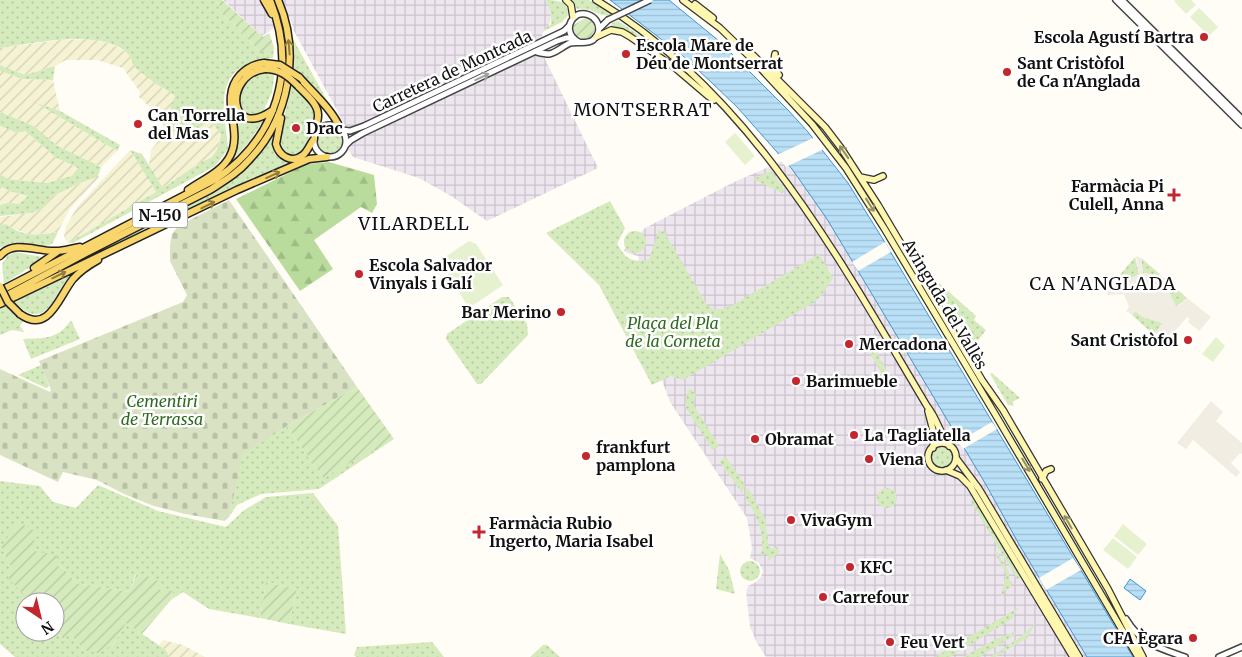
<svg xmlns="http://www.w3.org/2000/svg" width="1242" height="657" font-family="Merriweather,serif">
<defs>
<pattern id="industrial-grid" width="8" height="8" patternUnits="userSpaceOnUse" patternTransform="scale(1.25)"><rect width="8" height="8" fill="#eee6ef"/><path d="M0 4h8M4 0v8" fill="none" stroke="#cbc4cc"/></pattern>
<pattern id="farmland-furrows" width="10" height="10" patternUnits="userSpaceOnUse" patternTransform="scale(1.25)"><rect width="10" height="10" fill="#f6f3d4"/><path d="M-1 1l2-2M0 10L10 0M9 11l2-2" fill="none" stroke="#d2cfb5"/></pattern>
<pattern id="grass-dots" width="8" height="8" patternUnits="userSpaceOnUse" patternTransform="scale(1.25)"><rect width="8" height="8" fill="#d5ebbd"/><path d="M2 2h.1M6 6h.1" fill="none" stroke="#b6c8a1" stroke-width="1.8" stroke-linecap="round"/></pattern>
<pattern id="forest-firs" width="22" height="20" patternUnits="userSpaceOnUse" patternTransform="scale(1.25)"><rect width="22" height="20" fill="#b9dc9c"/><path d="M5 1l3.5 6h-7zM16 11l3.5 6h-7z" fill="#9ebc85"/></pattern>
<pattern id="cemetery-stones" width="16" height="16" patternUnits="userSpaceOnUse" patternTransform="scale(1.25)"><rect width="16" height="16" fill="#d9e3c4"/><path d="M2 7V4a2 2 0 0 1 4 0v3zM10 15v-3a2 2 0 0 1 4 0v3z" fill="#b9c2a7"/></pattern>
<pattern id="garden-furrows" width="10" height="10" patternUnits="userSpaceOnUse" patternTransform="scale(1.25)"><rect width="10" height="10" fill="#d5ebbd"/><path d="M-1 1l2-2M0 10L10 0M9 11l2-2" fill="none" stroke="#b6c8a1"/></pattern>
<pattern id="water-rules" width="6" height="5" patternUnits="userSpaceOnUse" patternTransform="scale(1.25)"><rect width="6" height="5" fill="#b9e0f7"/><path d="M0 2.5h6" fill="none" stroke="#9ebfd3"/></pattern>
</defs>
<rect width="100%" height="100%" fill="#fffdf5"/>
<path fill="url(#industrial-grid)" d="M223 0H546L550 7 551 19 548 27 543 30 541 44 545 59 598 168 487 221 451 196 419 178 353 157 349 151V148L354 142 294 31 290 17 262 36Z
M803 152 1115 657H766L757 643 750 627 746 592 748 586 756 582 761 577 763 571 759 563 750 558 752 548 747 518 670 402 660 375 638 256 627 253 624 250 645 228 734 182Z"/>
<path fill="url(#farmland-furrows)" d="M92 39 112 44 129 54 151 78 163 89 170 90 175 97 167 115 162 118 139 97 140 92 123 68 97 60H66L55 66 25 75 0 65V48L60 40Z
M0 71 23 79 53 80 60 111 38 104 117 151 101 167 56 145 34 126 0 112Z
M207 123 215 126 221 135 218 148 212 157 196 165 163 188 149 166 151 150 165 133 175 131 191 133Z
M0 126 17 133 25 131 55 157 78 168 73 176 47 183 8 179 0 174Z
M130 150 156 192 68 243 64 237 66 226 78 206Z
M99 177 69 210 58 232 31 235 12 228 6 224 0 225V217L31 213 42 209 53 196 82 182Z
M0 186 9 191 28 196 19 205 7 203 0 205Z
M163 640 183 645 205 657H169L166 650 159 645Z"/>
<path fill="url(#grass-dots)" d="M0 0H216V2L221 7V13L243 33 259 52 274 47 273 58C266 59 257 60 250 63 212 78 226 118 228 149L215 166 75 242 68 243 156 192 130 150 142 154 163 188 196 165 212 157 218 148 221 135 215 126 207 123 191 133 175 131 165 133 162 118 167 115 175 96C171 92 168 91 163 88 159 87 138 70 135 67 132 64 132 57 128 54 102 27 33 44 0 48Z
M546 0C557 0 568 1 568 15L562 22 542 32 543 30 551 24C552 14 550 8 546 0Z
M569 0H589L612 15C597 18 595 7 577 9L574 3Z
M618 21 635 32 668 58 627 31 611 27 612 23Z
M292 39H293L335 115 294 68Z
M0 65 25 75 55 66 53 80 23 79 0 71Z
M262 72H275L272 92 263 112 252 117C248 115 244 113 241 110 234 100 242 83 251 77 254 75 259 74 262 72Z
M292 84 312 106 315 113C315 120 312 127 310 133 305 149 303 161 283 153L278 143Z
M36 103 60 111 120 145 117 151Z
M234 107C239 121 250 124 263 121L249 142 232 161 237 143Z
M0 112 34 126 56 145 101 167 98 176 99 177 82 182 53 196 42 209 31 213 0 216V205L7 203 19 204 28 196 9 191 0 186V174L8 179 47 183 72 176 78 168 55 157 25 131 17 133 0 126Z
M318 141a12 12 0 1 1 24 0a12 12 0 1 1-24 0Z
M272 137C273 154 278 159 294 163L207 201 41 281 221 188C244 174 256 158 272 137Z
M771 171 785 190 782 193 753 179Z
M610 201 625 228 617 244C627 260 630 262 649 260L659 229 661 232 663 230 707 305C715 312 722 309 731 306L819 254 833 278 821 296 813 303 683 380 671 376 652 385 599 285 546 233Z
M6 224C25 238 37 235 58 232L52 244C32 252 22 234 0 248V225Z
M624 242a11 11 0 1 1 22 0a11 11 0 1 1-22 0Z
M15 252 42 257 39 260V261L4 284 2 264 7 256Z
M1135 257 1139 274 1129 280 1124 291 1108 289Z
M1141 258 1160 274 1156 279 1146 273H1143Z
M73 272C53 293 47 336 13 301Z
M928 273 976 316 974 320 986 330 977 342 978 354Z
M1164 278 1187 298 1176 307 1167 288 1161 282Z
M502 297H509L527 324 528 335 481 384H477L446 339 447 334Z
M5 305 23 321 20 326 24 332 12 330 0 335V308Z
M1135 311 1143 317 1163 323 1154 335 1132 315Z
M71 320 80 339 31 359 23 339C43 338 58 340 71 320Z
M871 343 891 378 889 387 866 346Z
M41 365 49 386 46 388 18 375Z
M992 373 1020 398 1012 402 1014 406 1008 405 990 374Z
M691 389 696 395 693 404 719 446 712 450 685 406 688 390Z
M287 426 323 478 374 448 376 451 319 489 261 494 237 505 229 517 242 454Z
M932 457a10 10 0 1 1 20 0a10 10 0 1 1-20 0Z
M726 457 745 485 742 493 719 461Z
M0 481 40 486 53 502 76 508 98 485 158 511 226 527 243 511 266 497 313 493 338 526 346 634 289 624 297 589 266 582 260 618 209 609 183 592 171 600 173 591H162L158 587 135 575 130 592 76 583 64 569 58 566 1 547 31 602H25V632H55V630L64 640 69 631 84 650 113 645 126 623 166 650 169 657H15L0 644Z
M877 498a10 10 0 1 1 20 0a10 10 0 1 1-20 0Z
M748 488 765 519 769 547 773 549 777 547 780 552 768 561 769 556 765 553 762 556 761 554C765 539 759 520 751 507 749 503 746 500 745 496 745 493 746 491 748 488Z
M974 498 1021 577 1017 579 970 500Z
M994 551 997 552 1009 572V579L1012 583 1010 588 1005 590 1003 596H1001L1006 574Z
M720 554 729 570 735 594 716 589Z
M740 571a10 10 0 1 1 20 0a10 10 0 1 1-20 0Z
M1018 608 1012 619 950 657H935Z
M1036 623 1027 638 995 657H990L1019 638Z
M1015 632 1016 634 980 657H963L994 640Z
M432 642 444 657H356L354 655 357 647Z
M543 645H547L560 657H530Z"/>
<path fill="url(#forest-firs)" d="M329 162 374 175 377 204 372 213 361 207 314 240 333 269 300 291 236 199 307 164Z"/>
<path fill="url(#cemetery-stones)" d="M229 200 357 387 287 426 243 454 229 517 225 521 185 514 154 506 124 494 97 480 63 472 58 482 0 455V369L50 392 51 390 39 361 183 302 187 295 170 261V245L172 234 178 226Z"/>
<path fill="url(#garden-furrows)" d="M216 0H222L263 37 269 33 274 47 260 53 243 33 221 13V7L216 2Z
M585 18 592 21 595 29 591 37 584 39 576 36 573 31 574 25Z
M357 387 394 439 376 451 374 449 323 478 287 426Z
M18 522 35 531 34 551 57 555 58 566 64 569 76 583 130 592 136 575 159 581 158 587 162 591H173L171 600 142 634 126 623 113 645 97 653 84 650 69 632 64 640 55 630V602H31L8 578 11 566 1 547Z
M266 582 297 589 289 624 260 618Z"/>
<path fill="#e6f2cf" d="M1176 0H1191L1196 5 1186 14 1174 1Z
M1199 8 1218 27 1209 36 1190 17Z
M735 133 755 156 745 165 725 142Z
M469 241 476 244 503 285 469 308 439 261Z
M1216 337 1225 346 1213 362 1202 354Z
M1123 524 1147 544 1138 555 1114 536Z
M1113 538 1137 557 1128 569 1103 550Z"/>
<path fill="#f1ede2" d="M1136 256 1141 258 1143 273 1150 274 1156 279 1160 274 1164 278 1161 282 1167 288 1176 307 1181 304 1187 298 1211 317 1199 331 1188 322 1190 319 1187 317 1163 345 1154 335 1162 323 1143 317 1135 311 1132 315 1126 311 1129 307 1124 294 1108 295 1106 292 1108 289 1124 291 1129 280 1139 274Z
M1211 401 1223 412 1216 421 1242 443V454L1240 453 1231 463 1240 472 1236 477 1193 440 1186 449 1177 443Z"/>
<path fill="url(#water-rules)" stroke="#3f96cf" d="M610 0H669L719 41 788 110 808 132 848 183 884 241 1133 657H1087L1020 546 985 483 827 219 792 169 737 107 711 82 683 56Z
M1130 579 1146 591 1140 600 1124 588Z"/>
<path fill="#fffdf5" d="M815 137 824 149 786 167 777 155Z
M885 242 891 252 858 271 852 262Z
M992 422 997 429 963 449 958 442Z
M1073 558 1081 570 1046 590 1039 578Z"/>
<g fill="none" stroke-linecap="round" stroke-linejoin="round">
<defs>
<path id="tertiary" d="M1116 0 1242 125
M1122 0 1242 119
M599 29 608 20
M537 52C541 53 545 54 549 54 556 53 563 46 570 43 578 41 586 45 593 40 607 28 593 9 577 15 566 23 567 36 579 42
M314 141a16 16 0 1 1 32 0a16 16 0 1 1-32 0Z
M342 130 350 131 364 126 545 40 564 31 569 26
M346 145 351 140 363 133 557 41 566 38H573
M1126 619C1141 644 1159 648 1185 657
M1219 657 1242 647"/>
<path id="secondary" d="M566 0 571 5 573 17
M596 0C750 92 838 257 927 406 938 420 939 432 949 446
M683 0 720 28 751 58 812 124 846 168 884 228 995 414 1138 657
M695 4 713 18
M596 37 611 30 622 32 629 36 674 67 708 96 714 100
M744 46 825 127 841 148 878 205 982 380 1003 410 1108 589 1143 657
M775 54 773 67 779 75
M860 177 874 180 883 176
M928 411 934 434 933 448
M928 457a14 14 0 1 1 28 0a14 14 0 1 1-28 0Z
M956 458 979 489 1079 657
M946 470 960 476 970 486 1073 657
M1042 479 1046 471 1051 469"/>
<path id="primary" d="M264 0 272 14
M265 69C223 74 228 142 273 110
M299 77C313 93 331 108 340 128
M298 86C305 94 319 104 318 116 318 122 315 125 317 132
M281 118 276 144C279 156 292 164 303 155 308 151 310 144 314 139
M188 190C202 180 222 172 230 156 244 130 218 99 240 75 247 68 255 64 264 63
M0 256C14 239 37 252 56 251 64 251 72 248 80 247
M34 268 57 252
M0 291 216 179C277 138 298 69 270 0
M0 299 86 253 210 190C224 181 238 173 249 160 289 119 301 53 278 0
M0 304 237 190 309 159 327 157
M20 314C49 335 59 296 73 279 80 271 89 265 98 260"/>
</defs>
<use href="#tertiary" stroke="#444" stroke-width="8"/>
<use href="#secondary" stroke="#333" stroke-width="8"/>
<use href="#primary" stroke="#222" stroke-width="9"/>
<use href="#tertiary" stroke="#fff" stroke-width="5"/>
<use href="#secondary" stroke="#fff6b0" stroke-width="5.5"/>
<use href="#primary" stroke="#f9d66b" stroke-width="6"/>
<defs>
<path id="tertiary-bridge" d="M608 20 650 0"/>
<path id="primary-bridge" d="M264 63 280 65 299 77
M265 69C280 69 288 76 298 86
M0 286 8 302 20 314"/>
</defs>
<use href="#tertiary-bridge" stroke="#444" stroke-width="8" stroke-linecap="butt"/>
<use href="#primary-bridge" stroke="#222" stroke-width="9" stroke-linecap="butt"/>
<use href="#tertiary-bridge" stroke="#fff" stroke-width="5"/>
<use href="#primary-bridge" stroke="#f9d66b" stroke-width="6"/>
</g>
<defs><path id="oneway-shaft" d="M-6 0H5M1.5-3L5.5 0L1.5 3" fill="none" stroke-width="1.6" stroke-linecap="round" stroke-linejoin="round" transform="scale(1.25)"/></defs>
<g stroke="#917d42">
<use href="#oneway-shaft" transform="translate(289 47) rotate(-95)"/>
<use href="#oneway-shaft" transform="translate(273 175) rotate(-24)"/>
<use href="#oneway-shaft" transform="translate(208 205) rotate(-26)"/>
<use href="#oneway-shaft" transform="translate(59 275) rotate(-26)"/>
</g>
<use stroke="#a0a0a0" href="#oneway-shaft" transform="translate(482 77) rotate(-25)"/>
<g stroke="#948f68">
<use href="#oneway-shaft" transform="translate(844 152) rotate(-125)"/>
<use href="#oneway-shaft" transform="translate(870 205) rotate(58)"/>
<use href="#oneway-shaft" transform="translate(1026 465) rotate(59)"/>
<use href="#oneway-shaft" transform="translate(1068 522) rotate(-120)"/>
</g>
<g fill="#c4262e" stroke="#fff" stroke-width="2">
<circle cx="1204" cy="37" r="5"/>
<circle cx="626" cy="54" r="5"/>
<circle cx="1007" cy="72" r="5"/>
<circle cx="138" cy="124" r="5"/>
<circle cx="296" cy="128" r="5"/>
<path d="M1171.5 187.5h5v5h5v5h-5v5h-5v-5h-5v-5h5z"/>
<circle cx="359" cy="274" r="5"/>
<circle cx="561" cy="312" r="5"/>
<circle cx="1188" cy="340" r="5"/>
<circle cx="849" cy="344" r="5"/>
<circle cx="796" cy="381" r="5"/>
<circle cx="854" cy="435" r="5"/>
<circle cx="755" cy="439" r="5"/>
<circle cx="586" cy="456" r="5"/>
<circle cx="869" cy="459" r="5"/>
<circle cx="791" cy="520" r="5"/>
<path d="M476.5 524.5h5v5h5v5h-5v5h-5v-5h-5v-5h5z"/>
<circle cx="850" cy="567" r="5"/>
<circle cx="823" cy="597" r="5"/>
<circle cx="1193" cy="638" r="5"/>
<circle cx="890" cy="642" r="5"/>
</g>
<g text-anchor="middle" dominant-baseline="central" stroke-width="5" stroke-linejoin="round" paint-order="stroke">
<rect fill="#fff" stroke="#585858" stroke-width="1" x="132.5" y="202.5" width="55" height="25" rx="4"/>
<g font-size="15" font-weight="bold" fill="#111">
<text x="160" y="215">N-150</text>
</g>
<g font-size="16" font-weight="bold" fill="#111" stroke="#fff" text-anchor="start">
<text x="1194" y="37" text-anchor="end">Escola Agustí Bartra</text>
<text x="636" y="45">Escola Mare de<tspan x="636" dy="18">Déu de Montserrat</tspan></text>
<text x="1017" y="63">Sant Cristòfol<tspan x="1017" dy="18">de Ca n'Anglada</tspan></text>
<text x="148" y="115">Can Torrella<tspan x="148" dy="18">del Mas</tspan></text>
<text x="306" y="128">Drac</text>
<text x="1164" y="186" text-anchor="end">Farmàcia Pi<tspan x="1164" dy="18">Culell, Anna</tspan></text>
<text x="369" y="265">Escola Salvador<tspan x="369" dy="18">Vinyals i Galí</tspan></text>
<text x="551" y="312" text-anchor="end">Bar Merino</text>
<text x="1178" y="340" text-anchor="end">Sant Cristòfol</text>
<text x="859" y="344">Mercadona</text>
<text x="806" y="381">Barimueble</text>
<text x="864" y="435">La Tagliatella</text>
<text x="765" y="439">Obramat</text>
<text x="596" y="447">frankfurt<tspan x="596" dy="18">pamplona</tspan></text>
<text x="879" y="459">Viena</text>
<text x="801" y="520">VivaGym</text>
<text x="489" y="523">Farmàcia Rubio<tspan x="489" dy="18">Ingerto, Maria Isabel</tspan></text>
<text x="860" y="567">KFC</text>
<text x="833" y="597">Carrefour</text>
<text x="1183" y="638" text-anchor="end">CFA Ègara</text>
<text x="900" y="642">Feu Vert</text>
</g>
<g font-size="16" fill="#111" stroke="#fff">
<text transform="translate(452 71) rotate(-25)">Carretera de Montcada</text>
<text transform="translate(945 304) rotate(59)">Avinguda del Vallès</text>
</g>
<g font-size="16" font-style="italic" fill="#2f6b1f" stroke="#fff">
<text x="673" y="323">Plaça del Pla<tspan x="673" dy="18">de la Corneta</tspan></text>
<text x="162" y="401">Cementiri<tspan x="162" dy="18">de Terrassa</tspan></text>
</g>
<g font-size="18" letter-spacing="1" fill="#111" stroke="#fff">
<text x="643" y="109">MONTSERRAT</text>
<text x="414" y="223">VILARDELL</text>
<text x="1103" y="283">CA N'ANGLADA</text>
</g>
</g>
<g transform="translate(40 617) rotate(145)"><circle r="24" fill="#ffffff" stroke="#a0a0a0"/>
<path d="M0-4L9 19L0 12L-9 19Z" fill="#c4262e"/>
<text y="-8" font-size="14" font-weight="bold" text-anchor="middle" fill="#111111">N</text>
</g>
</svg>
